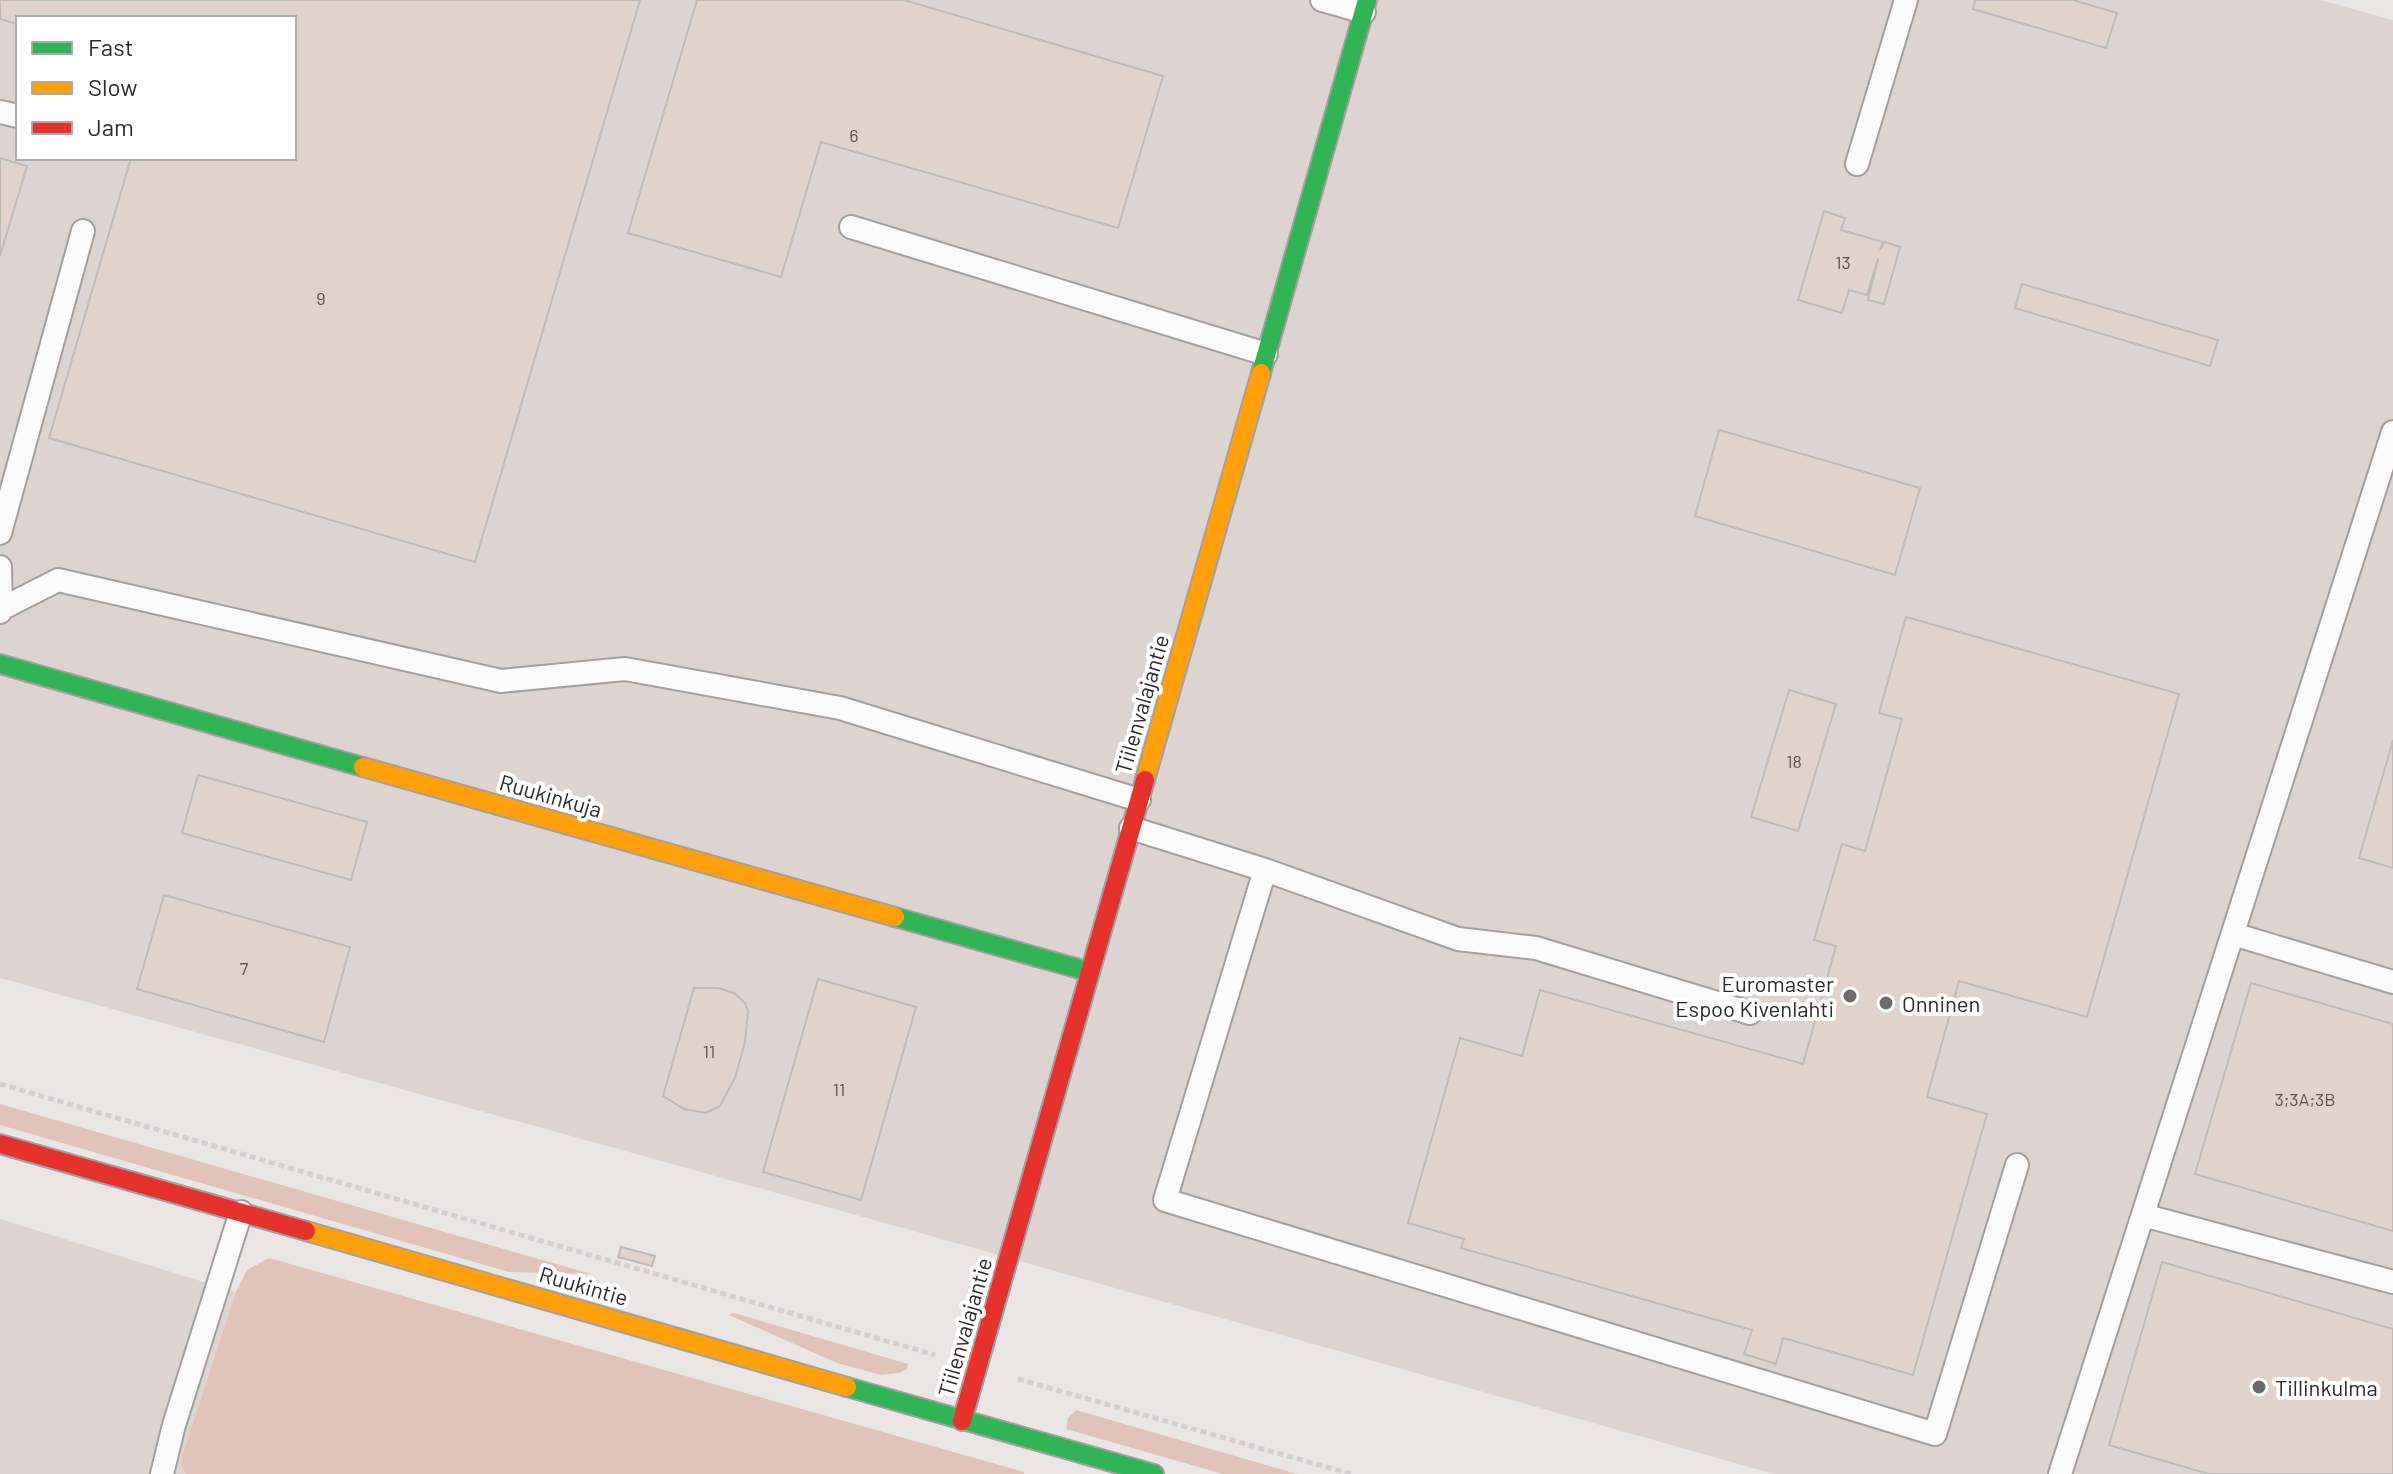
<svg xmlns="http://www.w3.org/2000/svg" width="2393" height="1474" font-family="Barlow,sans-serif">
<rect width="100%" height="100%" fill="#e9e6e5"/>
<path fill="#ddd4d2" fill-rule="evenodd" d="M0 0H2320L2393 20V1474H1774L867 1218 0 978ZM18 18H294V158H18Z
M0 1219 236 1292 180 1462 186 1474H0Z"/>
<path fill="#e0c3b8" d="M0 1104 591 1274 509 1272 0 1125Z
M269 1258 1024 1472V1474H186L180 1462 236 1292 247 1270Z
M734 1313 908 1364 907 1369 899 1373 881 1375 837 1363 729 1315Z
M1076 1410 1297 1474H1223L1066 1429 1068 1418Z"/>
<path fill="#e1d2cc" stroke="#bcbbba" stroke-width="2" d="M0 0H640L475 562 49 438 131 158H294V18H18V24L0 19Z
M697 0H904L1163 76 1118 228 821 142 781 277 628 233Z
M1975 0H2073L2117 13 2106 48 1973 9Z
M0 158 27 166 0 256Z
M1824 211 1845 218 1841 230 1883 242 1880 250 1885 242 1900 247 1884 304 1868 300 1878 259 1867 295 1849 290 1842 313 1798 300Z
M2022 284 2218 340 2210 366 2015 308Z
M1719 430 1920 488 1895 575 1695 516Z
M1906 617 2179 694 2087 1017 1959 981 1927 1097 1987 1114 1913 1375 1783 1338 1776 1364 1744 1354 1752 1330 1461 1248 1464 1239 1408 1223 1460 1038 1522 1056 1540 990 1803 1064 1836 946 1814 940 1842 844 1865 851 1902 719 1879 713Z
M1789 690 1836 704 1798 831 1751 817Z
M2393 740V868L2359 858Z
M198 775 367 822 351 880 182 833Z
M164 895 350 947 324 1042 137 989Z
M818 979 916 1007 861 1200 763 1172Z
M2251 983 2393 1024V1231L2195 1174Z
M694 988H718L734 993 745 1003 748 1011 745 1042 735 1078 720 1106 706 1113 684 1109 663 1096Z
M621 1247 655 1256 652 1266 618 1257Z
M2162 1262 2393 1329V1474H2209L2109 1445Z"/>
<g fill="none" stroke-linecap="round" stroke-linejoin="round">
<defs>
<path id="lane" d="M1322 0 1364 12
M0 112 18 116
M1857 164 1906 0
M851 227 1266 354
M0 533 83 231
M0 567 1 609
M0 612 1 609 58 580 501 681 625 669 840 708 1139 800
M1131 828 1265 870 1458 939 1536 948 1750 1013
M1265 870 1165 1200 1935 1434 2017 1165
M2233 934 2393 982
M2143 1215 2393 1282
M162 1474 174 1425 241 1212
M2060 1474 2393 432"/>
<path id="fast" d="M1261 373 1367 0
M0 664 363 767
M895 917 1090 972
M847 1387 1154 1474"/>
<path id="slow" d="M363 767 895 917
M1145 780 1261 373
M306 1231 847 1387"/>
<path id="jam" d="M0 1144 306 1231
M962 1421 1145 780"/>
</defs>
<use href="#lane" stroke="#a2a09f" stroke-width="26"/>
<use href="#fast" stroke="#a2a09f" stroke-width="22"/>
<use href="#slow" stroke="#a2a09f" stroke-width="22"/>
<use href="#jam" stroke="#a2a09f" stroke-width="22"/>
<path stroke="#d1d0d0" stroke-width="5" stroke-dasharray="6 4" stroke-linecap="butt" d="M0 1084 935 1355
M1018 1379 1351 1474"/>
<use href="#lane" stroke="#fcfbfb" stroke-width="22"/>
<use href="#fast" stroke="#30b455" stroke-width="18"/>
<use href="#slow" stroke="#ff9f0a" stroke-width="18"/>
<use href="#jam" stroke="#e5322d" stroke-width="18"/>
</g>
<g fill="#6e6c6b" stroke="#fff" stroke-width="3">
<circle cx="1850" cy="996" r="8"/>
<circle cx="1886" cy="1003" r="8"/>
<circle cx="2259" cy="1387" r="8"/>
</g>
<g text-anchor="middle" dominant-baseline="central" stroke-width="8" stroke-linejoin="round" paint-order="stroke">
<g font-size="18" fill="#595452">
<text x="854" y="135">6</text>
<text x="1843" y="262">13</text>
<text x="321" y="298">9</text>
<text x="1794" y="761">18</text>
<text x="244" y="968">7</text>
<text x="709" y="1051">11</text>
<text x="839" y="1089">11</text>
<text x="2305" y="1099">3;3A;3B</text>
</g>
<g font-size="22" fill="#2c2a2a" stroke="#fff">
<text transform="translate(1141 704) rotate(-74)">Tiilenvalajantie</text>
<text transform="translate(551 795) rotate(16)">Ruukinkuja</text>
<text transform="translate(584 1285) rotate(16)">Ruukintie</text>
<text transform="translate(964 1327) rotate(-74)">Tiilenvalajantie</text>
</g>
<g font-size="22" fill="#2c2a2a" stroke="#fff" text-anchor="start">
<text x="1834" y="983" text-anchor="end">Euromaster<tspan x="1834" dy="25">Espoo Kivenlahti</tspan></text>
<text x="1902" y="1003">Onninen</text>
<text x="2275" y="1387">Tillinkulma</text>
</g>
</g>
<rect x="16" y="16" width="280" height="144" fill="#ffffff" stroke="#abaaaa" stroke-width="2"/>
<rect x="32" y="42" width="40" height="12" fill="#30b455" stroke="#abaaaa" stroke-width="2"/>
<text x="88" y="56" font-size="24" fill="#2c2a2a">Fast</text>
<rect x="32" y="82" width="40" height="12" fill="#ff9f0a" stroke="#abaaaa" stroke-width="2"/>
<text x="88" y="96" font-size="24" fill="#2c2a2a">Slow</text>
<rect x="32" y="122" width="40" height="12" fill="#e5322d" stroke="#abaaaa" stroke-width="2"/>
<text x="88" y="136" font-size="24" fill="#2c2a2a">Jam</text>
</svg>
